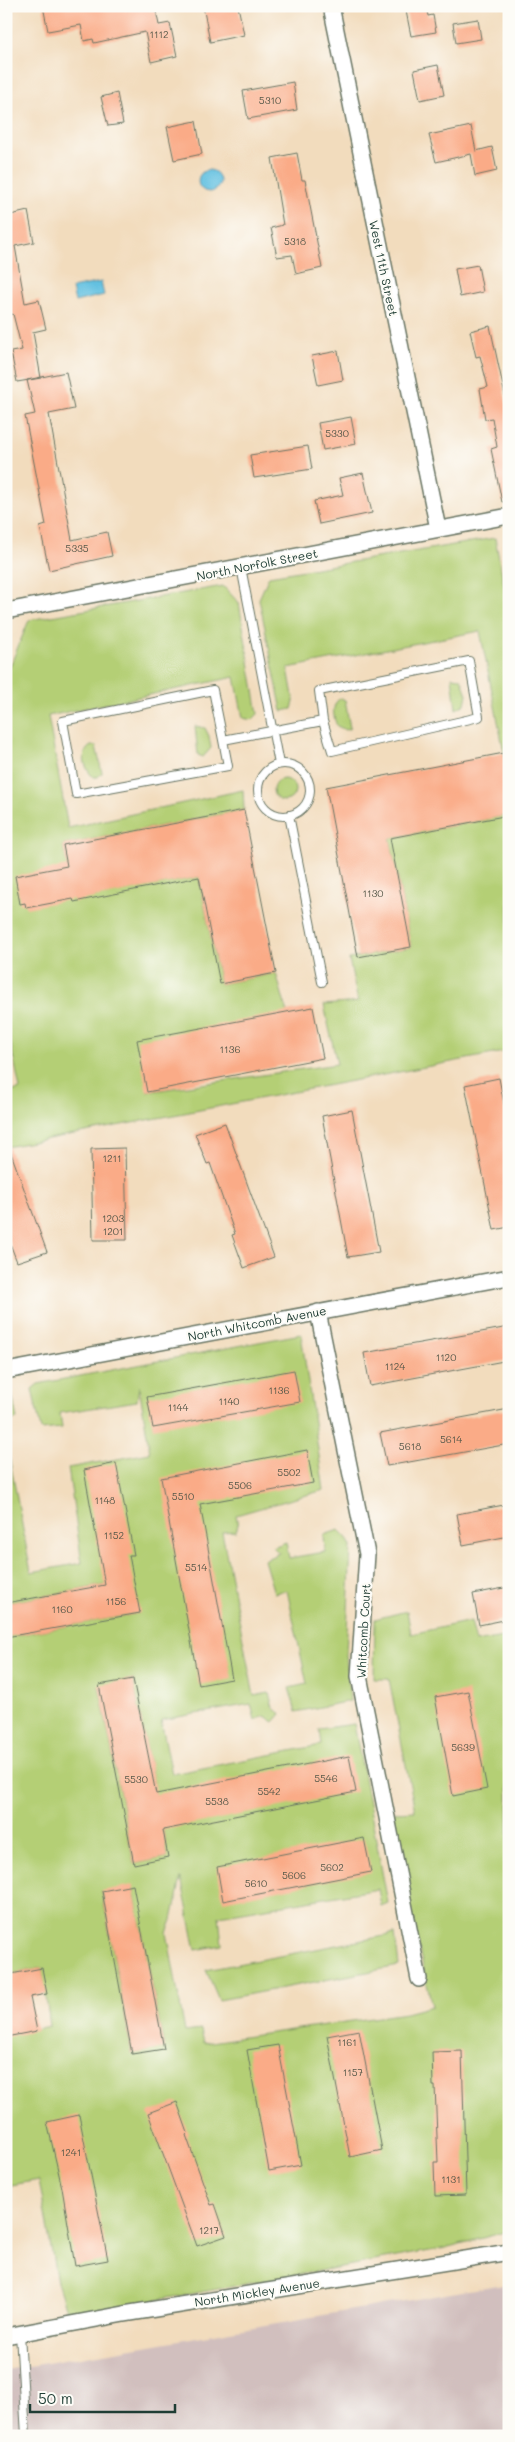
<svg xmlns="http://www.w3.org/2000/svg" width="515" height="2442" font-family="Mali,sans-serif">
<rect width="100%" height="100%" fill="#fdfcf7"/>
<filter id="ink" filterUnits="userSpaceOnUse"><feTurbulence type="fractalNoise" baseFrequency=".02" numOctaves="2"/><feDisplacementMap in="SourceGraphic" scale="10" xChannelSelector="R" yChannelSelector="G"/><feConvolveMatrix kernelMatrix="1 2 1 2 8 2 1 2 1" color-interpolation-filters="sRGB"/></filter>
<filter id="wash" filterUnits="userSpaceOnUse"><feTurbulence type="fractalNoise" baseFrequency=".0096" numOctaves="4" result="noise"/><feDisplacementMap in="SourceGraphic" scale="20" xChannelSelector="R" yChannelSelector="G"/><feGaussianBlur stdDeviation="1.12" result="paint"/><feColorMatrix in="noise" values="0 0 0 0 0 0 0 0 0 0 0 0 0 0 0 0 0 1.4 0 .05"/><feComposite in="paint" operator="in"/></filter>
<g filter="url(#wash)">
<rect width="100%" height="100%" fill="#f2dcbd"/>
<path fill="#d1bfbe" d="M509 2283V2436H6V2370Z"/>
<path fill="#b4cf75" stroke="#6a8654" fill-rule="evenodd" d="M495 538 509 611V777L480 631 288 668 294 702 292 709 282 711 259 599 269 576Z
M223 586 239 603 258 714 252 720 243 718 235 677 48 716 68 828 243 790 244 810 63 845 74 901 199 877 220 984 276 973 287 1012 147 1092 337 1064 324 1005 358 1002 349 959 411 947 390 838 509 815V1051L6 1147V1093L20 1089 6 1020V676L29 620Z
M452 677 461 678 467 694 465 704 456 709Z
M340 698 345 700 350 728 346 730 337 726C333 716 331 706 340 698Z
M195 726 205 728 209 736 211 748 203 757 198 755Z
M91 746H96L102 773 98 777H93C85 769 79 753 91 746Z
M273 790a11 11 0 1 1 22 0a11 11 0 1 1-22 0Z
M301 1334 324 1490 236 1515 238 1525 236 1531 222 1532 254 1696 269 1693 273 1708 281 1714 274 1722 265 1716 255 1720 251 1704 161 1720 172 1774 321 1745 319 1729 354 1724 388 1903 381 1906 378 1889 219 1916 222 1945 196 1950 181 1878 172 1920 167 1933 185 2032 201 2030 204 2043 406 2013 432 2006 407 1897 393 1812 415 1811 389 1679H374L375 1619 407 1611 411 1634 471 1621 476 1642 508 1636 509 2231 441 2249 68 2316 57 2282 39 2180 6 2186V2035L50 2026 42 1968 12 1974 6 1971V1637L139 1613 133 1580 6 1603V1440L31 1572 82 1563 68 1468 150 1453 139 1386 137 1401 60 1413 62 1428 41 1430 32 1389 38 1384ZM133 1679 168 1857 134 1864 99 1686ZM133 1886 164 2048 132 2054 102 1892Z
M11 1389 17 1419 6 1423V1390Z
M339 1530 346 1537 351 1546 346 1654 350 1701 296 1712 289 1688 307 1684 287 1590 274 1593 264 1560 279 1553 273 1547 286 1542 289 1558 325 1552 324 1535Z
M395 1934 399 1966 219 2000 206 1970Z"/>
<path fill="#63c1e1" stroke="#417f8a" d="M198 181a11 11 0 1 1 22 0a11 11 0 1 1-22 0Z
M101 282 104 295 75 302 72 288Z"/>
<g id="blocks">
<path fill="#faab87" d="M43 6H155L159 25 170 23 177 56 151 62 145 32 94 43 93 39 84 41 81 25 48 31Z
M203 6H238L244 35 210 42Z
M405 6H426L428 16 433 15 436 32 411 36Z
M478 19 481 39 456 43 453 23Z
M438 65 444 95 420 100 414 70Z
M293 82 297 110 248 119 243 91Z
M117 93 123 124 108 126 101 97Z
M196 121 202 154 174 160 167 127Z
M471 126 476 151 492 147 497 171 475 176 471 154 436 162 429 135Z
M297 153 302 180H305L322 268 296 274 292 255 277 257 271 228 283 225 272 158Z
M28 211 34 242 15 246 25 303 39 300 46 329 33 332 41 378 17 382 11 352 22 350 13 314 6 316V216Z
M478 265 483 292 460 297 455 269Z
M490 326 509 414V501L502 502 491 449 497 447 492 418 485 419 480 389 488 387 480 356 476 357 470 331Z
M338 351 343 380 318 385 312 356Z
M66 372 74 409 49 414 72 540 107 532 112 556 49 570 40 527 46 525 25 416 35 414 27 380Z
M351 417 356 444 323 450 318 423Z
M308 446 312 469 254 478 250 455Z
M363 473 372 513 319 524 314 501 343 495 339 478Z
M504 753 509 777V815L390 838 411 947 358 957 326 787Z
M244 810 276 973 220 984 199 877 74 902 73 899 26 908 25 903 20 904 15 876 67 866 63 845Z
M313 1007 323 1058 147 1092 137 1040Z
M499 1078 509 1129V1227L494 1230 465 1085Z
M352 1110 379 1252 348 1257 322 1116Z
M225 1123 274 1257 244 1268 232 1235 235 1234 210 1163 207 1164 195 1134Z
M8 1145 47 1252 17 1262 6 1233V1146Z
M125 1148 127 1240H93L91 1149Z
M509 1327V1360L370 1386 364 1353Z
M294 1370 300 1402 153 1428 147 1397Z
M509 1409V1444L387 1466 380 1433Z
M307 1450 313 1483 200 1504 232 1679 199 1685 161 1478Z
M116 1463 134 1555H129L140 1613 6 1637V1603L105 1585 84 1470Z
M509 1504V1536L463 1545 457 1514Z
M509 1587V1619L479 1625 473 1594Z
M133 1679 156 1794 349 1756 356 1792 163 1830 168 1857 134 1864 99 1685Z
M468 1691 487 1789 453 1796 435 1697Z
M364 1838 371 1872 223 1901 217 1867Z
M133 1885 164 2049 132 2054 102 1891Z
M42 1968 47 1994 30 1997 37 2031 6 2037V1975Z
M359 2030 382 2150 350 2157 327 2036Z
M278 2045 301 2165 269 2171 247 2050Z
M462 2051 466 2195 435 2196 434 2162H438L435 2086H433L432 2052Z
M177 2102 188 2133 186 2135 211 2205 215 2204 226 2236 197 2246 148 2113Z
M79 2115 108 2260 75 2266 62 2188 47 2122Z"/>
</g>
</g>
<g filter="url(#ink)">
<use href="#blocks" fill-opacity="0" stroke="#697564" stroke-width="1"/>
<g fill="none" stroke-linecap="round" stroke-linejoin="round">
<defs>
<path id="lane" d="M241 567 279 764
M223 740 228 766 76 794 63 721 213 690 223 740 323 721 319 691 469 661 479 717 332 751 323 721
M258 790a26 26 0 1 1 52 0a26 26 0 1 1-52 0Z
M289 815 322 982
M20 2333 26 2436"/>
<path id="street" d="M331 6 438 529
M6 611 509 516
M318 1312 367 1554 359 1676 419 1979
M6 1371 509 1277
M6 2336 124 2314 509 2252"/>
</defs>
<use href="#lane" stroke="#697564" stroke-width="10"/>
<use href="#street" stroke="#697564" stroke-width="18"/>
<use href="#lane" stroke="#fff" stroke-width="8"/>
<use href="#street" stroke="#fff" stroke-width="15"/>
</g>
</g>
<g text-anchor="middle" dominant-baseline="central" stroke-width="4.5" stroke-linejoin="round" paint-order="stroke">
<g font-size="10" fill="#565849">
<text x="159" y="34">1112</text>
<text x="270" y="100">5310</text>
<text x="295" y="241">5318</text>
<text x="337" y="433">5330</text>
<text x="77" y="548">5335</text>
<text x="373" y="893">1130</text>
<text x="230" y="1049">1136</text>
<text x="112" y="1158">1211</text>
<text x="113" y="1218">1203</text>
<text x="113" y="1231">1201</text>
<text x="446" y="1357">1120</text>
<text x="395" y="1366">1124</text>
<text x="279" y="1390">1136</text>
<text x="229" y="1401">1140</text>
<text x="178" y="1407">1144</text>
<text x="451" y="1439">5614</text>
<text x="410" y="1446">5618</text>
<text x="289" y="1472">5502</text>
<text x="240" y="1485">5506</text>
<text x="183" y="1496">5510</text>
<text x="105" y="1500">1148</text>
<text x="114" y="1535">1152</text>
<text x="196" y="1567">5514</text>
<text x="116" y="1601">1156</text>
<text x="62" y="1609">1160</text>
<text x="463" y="1747">5639</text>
<text x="326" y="1778">5546</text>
<text x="136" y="1779">5530</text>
<text x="269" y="1791">5542</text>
<text x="217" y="1801">5538</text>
<text x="332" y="1867">5602</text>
<text x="294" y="1875">5606</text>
<text x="256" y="1883">5610</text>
<text x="347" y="2042">1161</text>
<text x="353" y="2072">1157</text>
<text x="71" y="2152">1241</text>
<text x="451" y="2179">1131</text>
<text x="209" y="2230">1217</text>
</g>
<g font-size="12" fill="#1f3d34" stroke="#fdfcf7">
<text transform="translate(384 268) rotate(78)">West 11th Street</text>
<text transform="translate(257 564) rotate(-11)">North Norfolk Street</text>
<text transform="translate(257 1323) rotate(-11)">North Whitcomb Avenue</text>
<text transform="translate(363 1631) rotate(-87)">Whitcomb Court</text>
<text transform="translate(257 2292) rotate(-9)">North Mickley Avenue</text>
</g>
</g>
<rect width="515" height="2442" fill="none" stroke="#fdfcf7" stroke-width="25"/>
<path d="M30 2404v8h145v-8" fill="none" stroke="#1f3d34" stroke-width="2.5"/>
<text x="38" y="2404" font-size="15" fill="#1f3d34" stroke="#fdfcf7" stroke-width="4" paint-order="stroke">50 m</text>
</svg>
